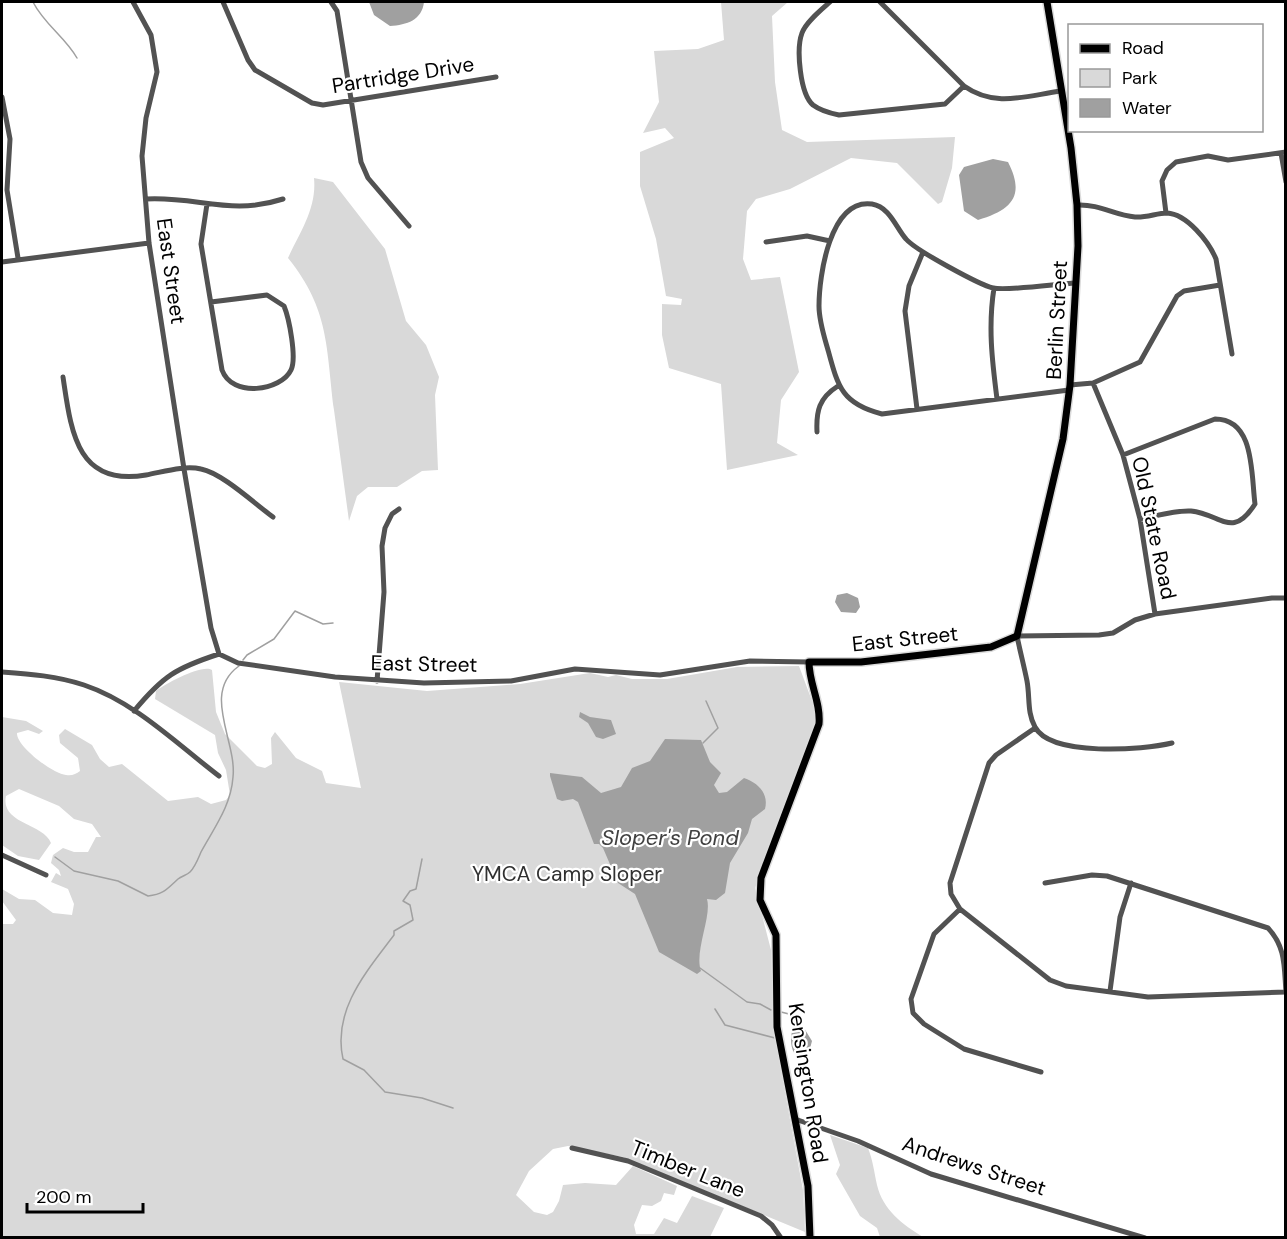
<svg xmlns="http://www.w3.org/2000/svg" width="1287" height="1239" font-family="'DM Sans',sans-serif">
<rect width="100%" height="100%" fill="#fff"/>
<path fill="#d9d9d9" d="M721 2H788L772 16 775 82 782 130 807 142 955 137 952 168 942 202 938 204 897 163 851 158 790 189 756 199 747 211 743 259 751 280 780 277 799 372 781 400 777 443 798 455 727 470 721 384 669 368 662 335V304L681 305 682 299 666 296 656 239 640 186V152L674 138 665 128 643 133 659 102 654 51 698 49 724 40Z
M314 178 333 182 385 249 406 321 426 345 439 377 435 395 438 470 422 471 397 487H368L357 496 349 521C344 484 339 447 334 410 326 348 330 310 288 258 300 232 317 208 314 178Z
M799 666 818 717 755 888 771 950 774 1033 803 1190 805 1232 623 1157 568 1146 553 1149 529 1171 516 1195 534 1212 547 1215 553 1212 559 1201 563 1185 585 1183 616 1185 633 1166 677 1186 674 1195 664 1193 661 1201 652 1206 642 1205 634 1225 636 1234H654L664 1218 677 1223 692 1196 724 1208 710 1237H2V924H13L16 920 2 901V889L19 899 35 900 53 913 72 915 74 904 68 889 51 882 56 873 61 876 59 870 51 863 53 855 63 848 74 852H88L96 837H101L92 824 74 819 59 806 19 789 6 796C0 824 43 823 51 843L39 860 18 856 2 845V717L26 721 43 731 39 734 28 730 17 733C16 746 53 774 66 775 72 776 76 774 80 771L78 758 60 743 59 735 65 729 92 745 100 759 109 767 122 764 168 801 198 797 211 804 226 800 230 795 226 770 218 753 215 735 155 699 156 691C167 683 202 664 212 670L216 712 225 734 257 766 265 768 272 764 271 738 275 732 296 758 322 771 326 783 361 788 339 682 427 691 520 684 590 673 608 677 616 675 632 679H667L737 667Z
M830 1135 868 1148C873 1161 874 1171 877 1185 883 1210 902 1224 923 1237H880L877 1228 860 1216 836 1174 840 1165Z"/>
<path fill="#a0a0a0" d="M369 2H424C422 20 407 25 390 26L374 15Z
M993 159 1008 162C1025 195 1013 210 978 220L964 211 959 175 964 167Z
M847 593 858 598 860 607 856 613 841 612 835 602 837 595Z
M580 712 590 717 611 720 616 734 603 739 596 737 588 723 579 717Z
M665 739 701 740 710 762 721 773 714 785 719 793 727 792 744 778C758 783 769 793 765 809L752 819 748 833 730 863 725 893 716 900 707 899C712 916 694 952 701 971L697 974 659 952 635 894 618 883 603 848 599 844H594L578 802 573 799 562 801 557 799 550 776V773L582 777 601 793 621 787 632 768 650 761Z
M794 1025 804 1028 812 1041 808 1056 804 1059C789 1057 789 1037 794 1025Z"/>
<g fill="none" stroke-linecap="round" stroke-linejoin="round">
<path stroke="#a0a0a0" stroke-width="1.5" d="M33 2C44 24 65 37 77 58
M243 660 247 655 274 639 295 611 323 624 333 623
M703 743 718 728 706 701
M55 857 74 871 118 881 148 896C164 894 167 889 178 879 182 876 187 875 190 872 195 867 198 859 201 852 214 828 231 806 233 777 237 741 201 693 239 666
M422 859 416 889 410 891 403 901 410 905 413 920 394 931V935C367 971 332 1010 343 1059L364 1070 385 1092 422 1098 453 1108
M700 968 747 1002 760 1004 771 1010
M715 1009 725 1025 775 1038
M781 1012 793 1015 797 1025"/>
<defs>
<path id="major" d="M810 1238 808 1186 777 1027 776 935 760 900 761 878 819 724C821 702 809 684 809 662H861L991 647 1017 636 1063 439 1070 385 1078 246 1077 205 1071 148 1047 2"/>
</defs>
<use href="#major" stroke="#dbdbdb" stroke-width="10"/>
<path stroke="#525252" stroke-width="5" d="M133 2 151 35 157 72 146 118 142 156 149 243 184 469 211 628 219 654 238 663 335 677 424 683 511 681 575 669 660 675 750 661 809 662
M223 2 248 60 255 70 312 103 323 105 496 77
M331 2 337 11 361 162 368 178 409 226
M830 2C821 10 806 22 802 33 796 49 800 94 813 105 821 111 829 113 839 115L945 104 964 86
M880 2 964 86C995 108 1025 96 1061 91
M2 97 10 139 7 190 18 258
M1281 153 1286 182
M146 199C197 196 231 216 283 199
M207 204 201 244 222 370C232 398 281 391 291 370 297 358 289 318 284 306L267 295 211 302
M1077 205C1100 204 1114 215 1135 217 1146 218 1157 213 1167 213 1187 214 1209 242 1216 259L1232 354
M1166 213 1162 181 1167 170 1176 162 1208 156 1228 160 1286 152
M766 242 807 236 830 241
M2 262 149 243
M994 288C988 326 992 360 997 399
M63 377C71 430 76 487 146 475 163 472 184 465 201 469 222 473 255 504 273 517
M1093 383 1123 455 1140 519 1155 614
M1070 385 1093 383 1140 362 1177 296 1184 291 1220 285
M1069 390 882 414C842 404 838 387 828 350 824 336 819 321 819 306 819 276 830 198 872 204 890 207 896 228 906 239 915 250 980 285 993 288 1008 291 1057 284 1075 283
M917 409 905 311 909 286 923 252
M817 432C816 411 819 398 838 386
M1123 455 1215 419C1255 419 1251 474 1255 504 1232 540 1221 514 1191 511 1175 510 1156 516 1140 519
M2 672C30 674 57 676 84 685 135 702 177 744 219 776
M377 681 384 592 382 546 385 528 392 514 399 509
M134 711C163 676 176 668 219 654
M1035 728 996 755 989 763 950 883 951 894 960 909 1050 980 1066 986 1148 997 1286 992
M1172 743C1143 750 1051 757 1035 727 1027 713 1030 697 1027 681 1024 666 1020 651 1017 636L1099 635 1113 633 1135 620 1155 614 1272 598H1286
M2 855 46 875
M1045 883 1092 875 1107 876 1268 928C1286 947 1284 967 1286 992
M960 909 934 934 911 999 913 1013 924 1024 964 1049 1041 1072
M1110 991 1120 917 1131 883
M795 1119 858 1141 931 1174 1145 1238
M572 1148 628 1161 761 1216 772 1225 781 1238"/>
<use href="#major" stroke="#000" stroke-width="7"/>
</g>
<g text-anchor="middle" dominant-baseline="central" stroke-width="4.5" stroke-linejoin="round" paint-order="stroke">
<g font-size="21" fill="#000" stroke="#fff">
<text transform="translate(403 75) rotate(-9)">Partridge Drive</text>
<text transform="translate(171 271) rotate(82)">East Street</text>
<text transform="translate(1057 320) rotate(-87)">Berlin Street</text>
<text transform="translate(1154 528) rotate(78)">Old State Road</text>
<text transform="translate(905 639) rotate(-6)">East Street</text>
<text transform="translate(424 664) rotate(1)">East Street</text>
<text transform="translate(808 1083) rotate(81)">Kensington Road</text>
<text transform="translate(974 1166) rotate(18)">Andrews Street</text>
<text transform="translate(688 1169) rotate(22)">Timber Lane</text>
</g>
<g font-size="21" fill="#303030" stroke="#fff">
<text x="567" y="874">YMCA Camp Sloper</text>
</g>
<g font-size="22" font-style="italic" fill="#414141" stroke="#fff">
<text x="670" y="837">Sloper's Pond</text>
</g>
</g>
<rect width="1287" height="1239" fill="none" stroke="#000000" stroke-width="6"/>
<rect x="1068" y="24" width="195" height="108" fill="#ffffff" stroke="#999999" stroke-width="1.5"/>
<rect x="1080" y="44" width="30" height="9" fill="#000000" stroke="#999999" stroke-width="1.5"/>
<text x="1122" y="54" font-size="18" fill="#000000">Road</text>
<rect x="1080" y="69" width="30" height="18" fill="#d9d9d9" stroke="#999999" stroke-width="1.5"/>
<text x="1122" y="84" font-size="18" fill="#000000">Park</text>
<rect x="1080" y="99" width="30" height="18" fill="#a0a0a0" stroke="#999999" stroke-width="1.5"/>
<text x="1122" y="114" font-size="18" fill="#000000">Water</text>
<path d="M27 1203v9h116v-9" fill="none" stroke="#000000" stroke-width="3"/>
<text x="36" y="1203" font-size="18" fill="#000000" stroke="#ffffff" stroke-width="4.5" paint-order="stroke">200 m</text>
</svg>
